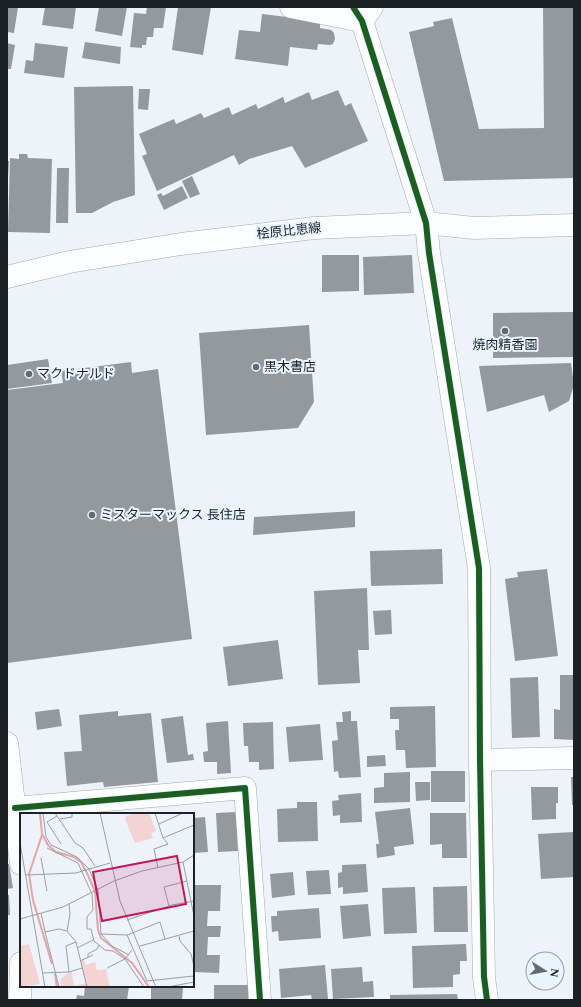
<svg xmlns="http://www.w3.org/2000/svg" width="581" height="1007" font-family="Spectral,'Noto Sans JP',serif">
<rect width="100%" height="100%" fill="#edf3f9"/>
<path fill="#94999e" d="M7 7H18L14 33 7 32Z
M45 7H76L73 29 42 25Z
M99 7H127L122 36 95 31Z
M147 7H166L163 28H154L153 37H147L146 45H142V48L130 47 134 13 146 14Z
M178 7H211L203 55 172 50Z
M543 7H574V178L444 181 409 32 434 26 433 22 452 18 479 129 544 128Z
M262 14 320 21V28L331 30 334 33 335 39 333 44 330 45 318 44 317 50 290 47 288 66 235 59 239 30 260 32Z
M85 42 121 47 120 64 82 58Z
M7 43 15 45 11 69H7Z
M35 43 68 47 64 78 24 73 26 60 33 61Z
M133 86 135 195 113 202 92 213H76L74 87Z
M139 89H150L148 110 138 109Z
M338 90 345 106 351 103 368 141 305 168 292 146 249 159 239 165 234 155 157 191 142 156 147 154 139 134 174 119 176 124 201 113 204 118 229 107 232 115 256 104 258 109 283 97 285 103 309 92 312 100Z
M19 154H27L28 158 52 159 50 233 8 232 10 158 19 159Z
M7 161H9L8 178H7Z
M57 168H69L68 223H56Z
M192 176 200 194 190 198 182 181Z
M182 186 188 198 164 210 157 195 161 193 163 196Z
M322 255H359V291L322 292Z
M412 255 414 293 364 295 363 257Z
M574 312V357L493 358V313Z
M309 325 314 402 298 428 206 435 199 333Z
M48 359 52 383 7 389V365Z
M131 362 132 373 158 369 192 639 7 663V390L63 383 61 371Z
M571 363 574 385 569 401 549 412 544 395 487 412 479 366Z
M355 511V527L253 535 254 517Z
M442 549 443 584 371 586 370 551Z
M547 569 558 656 515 661 505 579 518 577 517 572Z
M367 588 369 650H358L360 683 318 685 314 591Z
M391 610 392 634 375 635 373 611Z
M278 640 283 679 228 686 223 647Z
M560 675H574V740L554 739V709L560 710Z
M538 677 540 737 512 738 510 678Z
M435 706 436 767 406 768 405 750H396L395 730H399V719H390V707Z
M59 709 62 726 37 730 35 712Z
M118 711V716L151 713 158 782 104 787 103 782 67 786 64 752 82 751 79 715Z
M351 711V721H357L361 777 339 778 338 771 334 772 332 741 338 740 336 722H343L342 712Z
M183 716 188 755 193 754 194 760 167 763 161 719Z
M228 721 231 773 217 774V762H204L203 752 208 751 206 723Z
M273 722 274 769 259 770V762H249L248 746H244L243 723Z
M320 724 323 760 289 762 286 727Z
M385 755 386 766 367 767V756Z
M431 771H465V802H431Z
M410 772V802L374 803V788L384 787V773Z
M571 777H574V805H572Z
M415 782H430V800L416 801Z
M531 787H558V803H556V819L532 820Z
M361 793 362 822 340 823V815L333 816 332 801 339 800 338 795Z
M297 802H317L318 841 278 842 277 809 297 808Z
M410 808 414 844 394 847 395 855 377 858 376 844H379L375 812Z
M236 812 238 851 218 852 216 813Z
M430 813H466L467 858H442V844L430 845Z
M205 817 208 852 193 853V818Z
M574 832V877L541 879 538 834Z
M7 864H9L13 888 7 889Z
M366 864 368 892 343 894V887L338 888V873L342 872V865Z
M329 870 331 894 308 895 306 871Z
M293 872 295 895 272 898 270 874Z
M193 885H221L220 911H208L207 926H221L220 937H208L207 955H220L219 973 193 972Z
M467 886 468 932H434L433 887Z
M415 887 417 933 384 934 382 888Z
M7 895H9L10 915H7Z
M368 904 371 936 343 939 340 906Z
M319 908 321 938 279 941 278 931 272 932 271 916H277V911Z
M466 944 467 961H460V974L453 975V987L413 988 412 946Z
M325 965 328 999 312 1000 311 995 281 998 279 969Z
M362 967 363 982 373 981 374 997 333 999 331 969Z
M214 985H248V1000H214Z
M85 986H129L127 1000H76L77 995 84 996Z
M151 986 183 988 182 1000H151Z
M457 994 458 1000H390V995Z"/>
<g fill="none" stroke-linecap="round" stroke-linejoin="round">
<defs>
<path id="street" d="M291 7 362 21 372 7
M426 223 429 253 479 568 480 760 484 977 487 1000
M7 743 21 864
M480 760 574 758
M15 808 245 788 260 1000
M20 1000 21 963"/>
<path id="secondary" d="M353 7 362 21 426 223
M7 277 69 262 181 244 314 228 426 223 474 228 574 225"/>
</defs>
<use href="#street" stroke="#a4a9ae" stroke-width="23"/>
<use href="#secondary" stroke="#a4a9ae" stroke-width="23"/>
<use href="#street" stroke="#fcfdfe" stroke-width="22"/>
<use href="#secondary" stroke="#fcfdfe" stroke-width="22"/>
<defs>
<path id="cycleway" d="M353 7 362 21 426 223 429 253 479 568 480 760 484 977 487 1000
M15 808 245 788 260 1000"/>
</defs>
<use href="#cycleway" stroke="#e8f4fe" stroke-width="8"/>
<use href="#cycleway" stroke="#1b5e20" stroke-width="6"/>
</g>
<g fill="#656a70" stroke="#e8f4fe" stroke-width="1.5">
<circle cx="505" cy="331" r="4"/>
<circle cx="256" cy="367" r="4"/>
<circle cx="29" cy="374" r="4"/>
<circle cx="92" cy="515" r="4"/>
</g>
<g text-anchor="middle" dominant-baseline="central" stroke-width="4" stroke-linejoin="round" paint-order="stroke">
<g font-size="13" fill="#1c2126" stroke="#e8f4fe">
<text transform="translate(289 231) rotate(-6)">桧原比恵線</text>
</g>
<g font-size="13" fill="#1c2126" stroke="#e8f4fe" text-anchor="start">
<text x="505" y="345" text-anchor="middle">焼肉精香園</text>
<text x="264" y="367">黒木書店</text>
<text x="37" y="374">マクドナルド</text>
<text x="100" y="515">ミスターマックス 長住店</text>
</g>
</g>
<g transform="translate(20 813)">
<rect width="174" height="174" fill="#edf3f9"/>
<path d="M116 0H129L136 18 131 20 133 25 115 30 105 6 106 3ZM9 131 20 171 0 174V133ZM64 147 66 152 75 149 77 157 86 156 90 174H41V166L49 159H52L54 173 66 170 60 148Z" fill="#f3d3d4"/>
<path fill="none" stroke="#e5a4a5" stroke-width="2" d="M20 0 22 21 28 32 36 39 54 44 61 49 67 60 75 79 78 117 81 125 112 150 129 174M22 22 9 61 13 87 32 151M35 161 37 174"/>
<path fill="none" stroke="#999fa5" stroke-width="1" d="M23 0 26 24 31 32 57 44 69 56 78 77 81 121 107 122 140 109 145 126M35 0 55 30 63 35 75 53M80 0 100 88 136 174M135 0 143 25 148 31 134 36 138 55M37 3 27 9 41 31M40 6 52 4V0M139 11 163 0M143 25 174 12M0 30 25 174M27 35 58 50 72 81 73 97 67 104V116H71L74 128 85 137 93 138 105 146 124 174M174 42 163 49 174 103M21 45 27 78M6 62 56 60 90 50M149 93 144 74 167 68M21 100 25 119 39 116 47 118 56 129 67 174M0 106 43 94 94 68 122 58 163 49M107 107 152 92 174 88M47 118 50 101 49 91M25 119 39 174M81 121 92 133 109 142M107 122 127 168 174 163M159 123 160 128 171 141 174 153M120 133 174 118M57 135 73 127M68 145V141L77 136 79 132M60 148 73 142M87 155 105 146 112 137M49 159 62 155M23 160 49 159 46 133 56 129M148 174 174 169"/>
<path fill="#c2185b" fill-opacity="0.15" stroke="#c2185b" stroke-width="2" d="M157 43 166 91 82 108 73 59Z"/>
<rect width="174" height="174" fill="none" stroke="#1c2126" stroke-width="2"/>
</g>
<rect width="581" height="1007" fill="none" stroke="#1c2126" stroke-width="16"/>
<g transform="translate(545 971) rotate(101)"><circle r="19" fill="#e8f4fe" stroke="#96a0a8"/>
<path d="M0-3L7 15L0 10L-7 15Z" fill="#656a70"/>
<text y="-6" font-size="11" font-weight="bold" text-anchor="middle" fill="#1c2126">N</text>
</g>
</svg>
